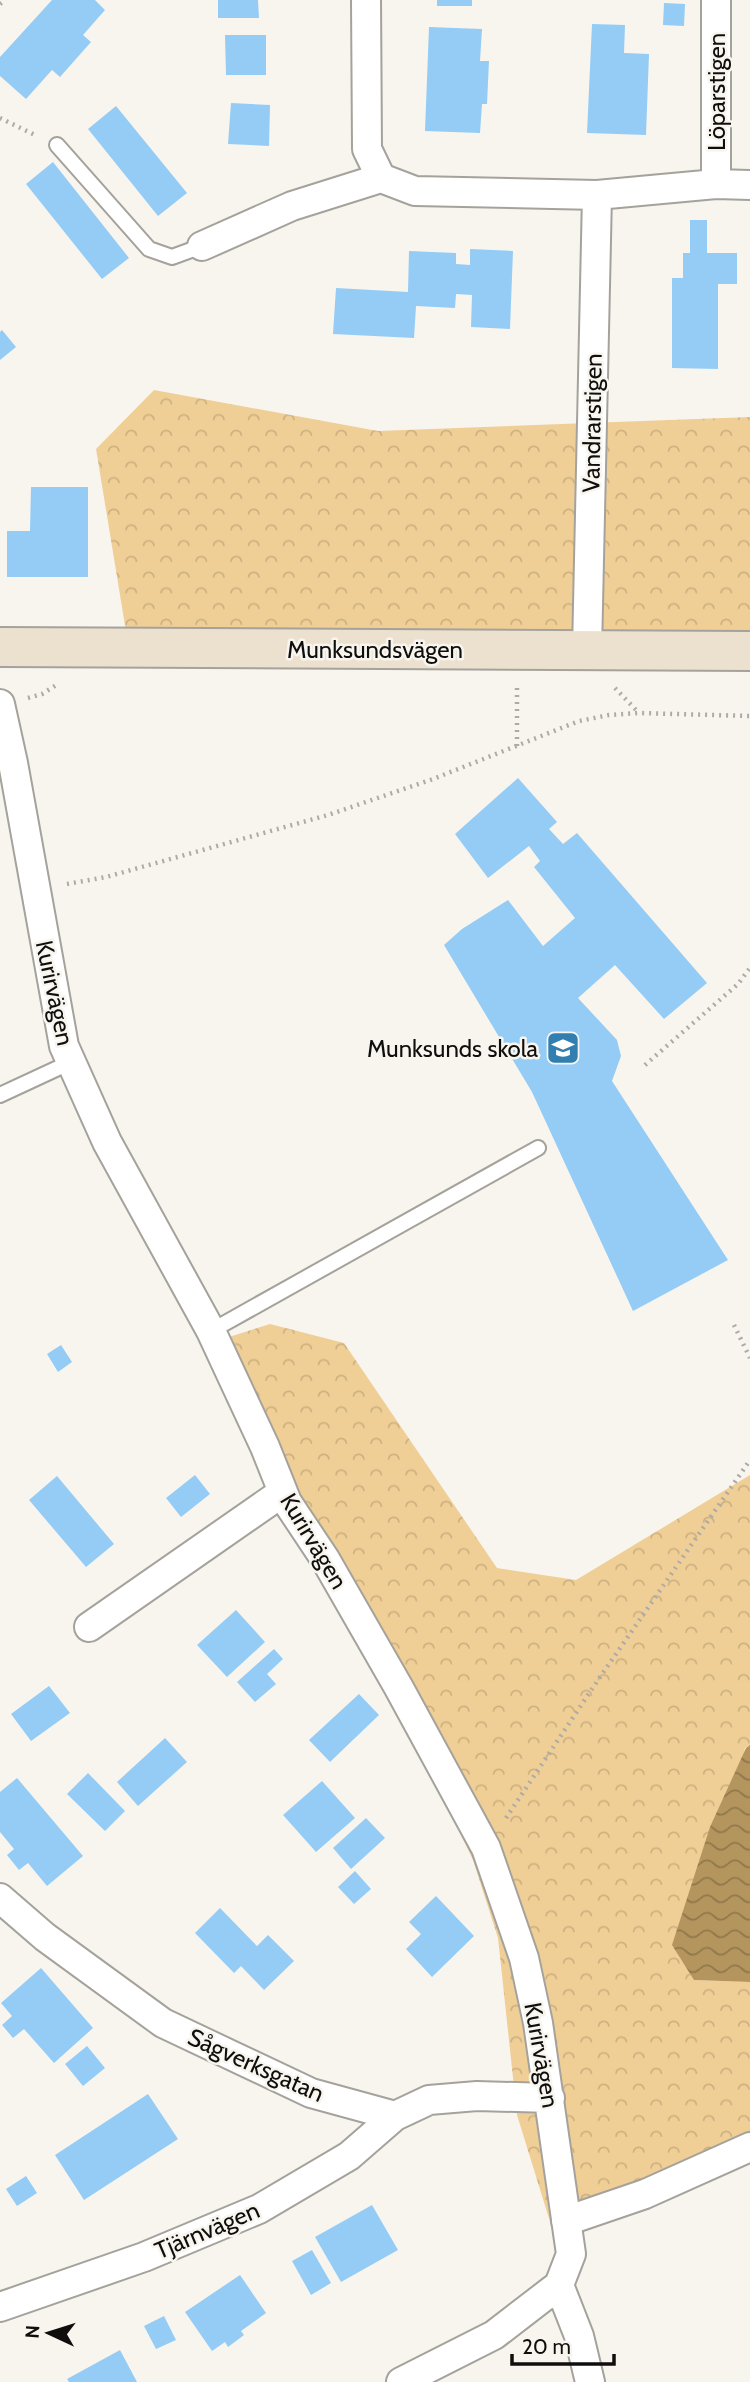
<svg xmlns="http://www.w3.org/2000/svg" width="750" height="2382" font-family="Cabin,sans-serif">
<defs>
<pattern id="forest-crowns" width="20" height="18" patternUnits="userSpaceOnUse" patternTransform="scale(1.75)"><rect width="20" height="18" fill="#f0cf96"/><path d="M2 6a3 3 0 1 1 6 0M12 15a3 3 0 1 1 6 0" fill="none" stroke="#cdb180"/></pattern>
<pattern id="water-waves" width="16" height="10" patternUnits="userSpaceOnUse" patternTransform="scale(1.75)"><rect width="16" height="10" fill="#b4955d"/><path d="M0 5q4-4 8 0t8 0" fill="none" stroke="#91784b"/></pattern>
</defs>
<rect width="100%" height="100%" fill="#f8f5ef"/>
<path fill="url(#forest-crowns)" d="M154 390 378 431 750 417V665L132 668 96 449Z
M270 1324 344 1343 497 1568 576 1580 750 1475V1745L745 1748 694 1980 750 1982V2162L556 2241 517 2115 498 1938 473 1860 344 1590 213 1342Z"/>
<path fill="url(#water-waves)" d="M750 1745V1982L694 1980 672 1945 710 1827 746 1748Z"/>
<path fill="#94ccf5" d="M52 0H95L105 10 83 35 91 42 60 77 52 70 26 99 0 76V57Z
M218 0H258L259 18H218Z
M437 0H472V6H437Z
M664 3 685 4 684 26 663 25Z
M592 24 625 25 624 53 649 54 646 135 587 133Z
M429 27 482 29 480 61H489L487 104H482L480 133 425 131Z
M225 35H266V75H226Z
M231 103 270 105 269 146 228 144Z
M116 106 187 193 158 216 88 129Z
M53 162 129 258 102 279 26 184Z
M690 220H707V253H737V284H718V369L672 368V278H683V253H690Z
M470 249 513 251 510 329 471 327 472 295 456 294 455 308 416 306 414 338 333 334 336 288 408 292 409 251 456 253V264L470 265Z
M2 330 16 347 0 360V332Z
M31 487H88V577H7V531H30Z
M518 778 557 822 549 829 563 844 577 833 707 983 664 1019 615 965 578 998 617 1040 621 1056 612 1081 728 1260 633 1311 532 1092 444 945 462 929 508 900 543 946 575 918 534 867 540 861 529 846 488 878 455 834Z
M61 1345 72 1362 58 1372 47 1354Z
M195 1475 210 1494 181 1517 166 1498Z
M57 1476 114 1544 86 1567 29 1500Z
M236 1610 265 1642 227 1677 197 1645Z
M274 1649 283 1659 267 1674 276 1684 255 1702 237 1682Z
M49 1686 70 1713 31 1741 11 1714Z
M359 1694 379 1715 330 1762 309 1740Z
M165 1738 187 1762 138 1806 117 1782Z
M88 1773 125 1811 105 1831 67 1794Z
M17 1778 83 1856 47 1886 28 1863 19 1870 7 1855 14 1849 0 1832V1792Z
M322 1781 355 1818 316 1852 283 1815Z
M366 1818 385 1838 351 1869 333 1848Z
M355 1871 371 1889 354 1904 338 1887Z
M436 1896 474 1936 432 1977 406 1949 421 1934 409 1922Z
M220 1908 257 1946 268 1935 294 1961 264 1990 241 1966 234 1973 195 1933Z
M41 1968 93 2028 54 2063 24 2029 13 2038 2 2025 12 2016 1 2003Z
M87 2046 105 2068 83 2086 65 2064Z
M148 2094 178 2139 84 2200 55 2155Z
M26 2176 37 2193 17 2206 6 2189Z
M372 2205 398 2250 341 2282 315 2237Z
M312 2250 331 2283 311 2295 292 2261Z
M240 2275 266 2313 241 2331 244 2335 228 2347 225 2342 212 2351 185 2312Z
M164 2316 176 2340 156 2349 144 2326Z
M120 2350 137 2382H69L67 2379Z"/>
<g fill="none" stroke-linecap="round" stroke-linejoin="round">
<defs>
<path id="lane" d="M57 145 149 249 172 257 202 246
M0 1095 71 1062
M211 1331 538 1148"/>
<path id="street" d="M366 0 367 149 381 178 415 191 597 195 716 184 750 185
M716 0V184
M202 246 292 206 381 178
M587 651 597 195
M0 704 13 763 64 1046 107 1142 211 1331 265 1447 287 1502 325 1559 399 1688 486 1848 524 1958 538 2023 571 2254 559 2285 579 2336 590 2382
M89 1627 283 1492
M0 1898 45 1937 163 2023 311 2093 395 2116 429 2100 477 2096 550 2098
M566 2221 645 2194 750 2147
M0 2307 144 2257 259 2209 349 2156 395 2116
M401 2382 494 2335 559 2285"/>
<path id="secondary" d="M0 647 750 651"/>
</defs>
<use href="#lane" stroke="#a5a29c" stroke-width="18"/>
<use href="#street" stroke="#a5a29c" stroke-width="32"/>
<use href="#secondary" stroke="#a5a29c" stroke-width="42"/>
<path stroke="#aeaba6" stroke-width="4.5" stroke-dasharray="2 5" stroke-linecap="butt" d="M0 4 5 0
M0 118 37 136
M615 688 638 712
M28 698 42 694 58 684
M517 746V684
M67 884 106 877 328 815 433 779 579 721 609 715 638 713 750 716
M645 1065 738 984 750 968
M734 1325 750 1358
M506 1818 598 1680 750 1460"/>
<use href="#lane" stroke="#fff" stroke-width="14"/>
<use href="#street" stroke="#fff" stroke-width="28"/>
<use href="#secondary" stroke="#ece1ce" stroke-width="38"/>
</g>
<defs>
<symbol id="school-square" viewBox="-11 -11 22 22"><rect x="-9" y="-9" width="18" height="18" rx="4" fill="#317fb1" stroke="#f8f5ef"/><path d="M0-5L7-2L0 1L-7-2ZM-4 1L0 2.5L4 1V4Q0 6-4 4Z" fill="#fff"/></symbol>
</defs>
<g fill-rule="evenodd">
<use href="#school-square" x="544" y="1029" width="38" height="38"/>
</g>
<g text-anchor="middle" dominant-baseline="central" stroke-width="5" stroke-linejoin="round" paint-order="stroke">
<g font-size="24" fill="#0f0e0c" stroke="#f8f5ef">
<text transform="translate(716 92) rotate(-90)">Löparstigen</text>
<text transform="translate(592 423) rotate(-89)">Vandrarstigen</text>
<text x="375" y="649">Munksundsvägen</text>
<text transform="translate(55 993) rotate(78)">Kurirvägen</text>
<text transform="translate(314 1541) rotate(59)">Kurirvägen</text>
<text transform="translate(542 2055) rotate(80)">Kurirvägen</text>
<text transform="translate(256 2065) rotate(24)">Sågverksgatan</text>
<text transform="translate(207 2230) rotate(-23)">Tjärnvägen</text>
</g>
<g font-size="24" fill="#0f0e0c" stroke="#f8f5ef" text-anchor="end">
<text x="538" y="1048">Munksunds skola</text>
</g>
</g>
<g transform="translate(49 2333) rotate(274)" stroke="#f8f5ef" stroke-width="5" paint-order="stroke">
<path d="M0-5L12 26L0 18L-12 26Z" fill="#0f0e0c"/>
<text y="-10" font-size="19" font-weight="bold" text-anchor="middle" fill="#0f0e0c">N</text>
</g>
<path d="M512 2354v10h102v-10" fill="none" stroke="#0f0e0c" stroke-width="3.5"/>
<text x="522" y="2354" font-size="21" fill="#0f0e0c" stroke="#f8f5ef" stroke-width="5" paint-order="stroke">20 m</text>
</svg>
